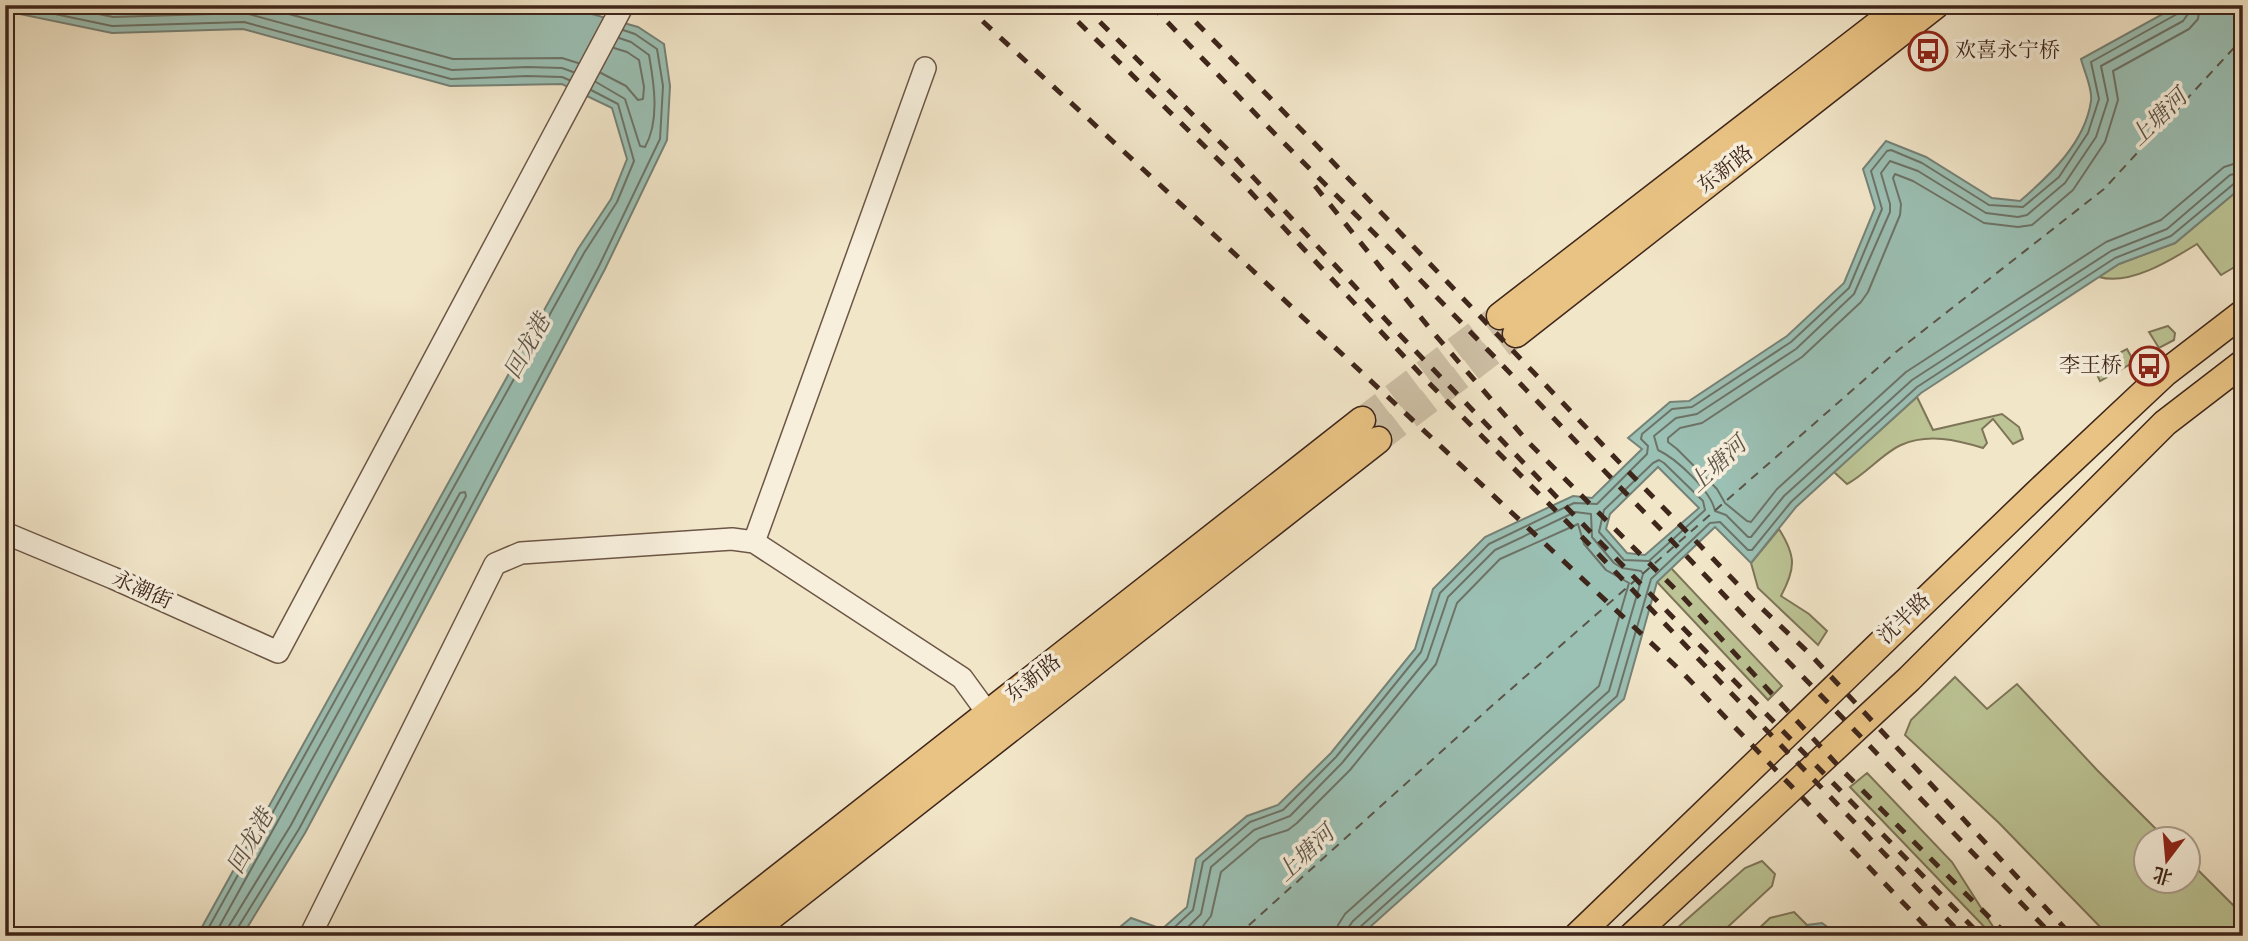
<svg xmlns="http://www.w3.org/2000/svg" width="2248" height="941" font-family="'Old Standard TT','Noto Serif SC',serif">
<rect width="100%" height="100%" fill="#f2e6c9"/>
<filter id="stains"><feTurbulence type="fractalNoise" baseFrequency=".00286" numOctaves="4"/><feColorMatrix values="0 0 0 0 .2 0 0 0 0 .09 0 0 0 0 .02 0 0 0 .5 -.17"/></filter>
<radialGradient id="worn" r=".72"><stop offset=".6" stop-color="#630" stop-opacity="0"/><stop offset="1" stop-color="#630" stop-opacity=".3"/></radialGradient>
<path fill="#bcc495" stroke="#7e7558" stroke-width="2" d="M1577 5H1614C1600 15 1590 15 1577 5Z
M2243 186V262L2221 275 2197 244C2171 260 2130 286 2099 277L2119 264 2175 243Z
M2168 326 2175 333 2174 340 2159 348 2149 332Z
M2127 349 2134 362 2100 381 2093 366Z
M1917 397 1933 430 2002 414 2019 427 2023 439 2013 444 1993 419 1982 429 1987 443 1983 448C1957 440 1928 433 1901 445 1883 453 1866 474 1847 484L1834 472Z
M1779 529C1796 556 1796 568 1781 596L1809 614 1827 631 1818 645 1758 588 1751 563Z
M1671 568 1782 686 1768 700 1657 582Z
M1955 677 1987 709 2017 684 2097 770 2166 839H2146V881H2188L2189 861 2243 915V936H2109L1999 823 1905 735 1911 720Z
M1867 773 1952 862 1999 936H1993L1850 787Z
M1762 861 1775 874 1772 886 1718 936H1668L1745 868Z
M1794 912 1807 925 1803 936H1751L1770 918Z"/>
<path fill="#9bc0b4" stroke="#768277" stroke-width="2" fill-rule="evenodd" d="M5 5H560L638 27 664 44 670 86 667 140 605 269 416 625 305 833 242 936H197L578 249 611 199 627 159 612 108 562 84 450 86 243 29 112 33 5 11Z
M2179 5H2243V186L2175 243 2119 264 1921 393 1796 507 1751 563 1715 527 1657 582 1624 699 1360 936H1109L1131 918 1162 929 1187 907 1196 859 1247 816 1278 805 1331 753 1415 649 1433 589 1485 537 1573 496 1592 498 1642 449 1628 438 1670 402 1689 401 1787 336 1844 283 1875 208 1863 169 1886 141 1926 157 1992 198 2020 201C2050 175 2085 143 2091 101 2093 89 2084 71 2081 59ZM1658 467 1699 508 1645 555 1627 553 1606 529 1610 514Z
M1822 923 1840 936H1803L1807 925Z"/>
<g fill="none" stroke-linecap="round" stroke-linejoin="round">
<path stroke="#6d7368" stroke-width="2" d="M12 5 112 26 244 22 451 79 527 76 562 77 569 80
M55 5 113 17 245 13 452 70 527 67 562 68 573 72
M256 5 453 59 562 58 578 63
M2190 5 2188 14 2183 21 2101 66 2108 100 2096 137 2065 183 2027 215 2018 217 1986 213 1918 171 1890 161 1881 173 1890 204V212L1854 294 1796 349 1697 414 1676 418 1654 436 1658 450C1677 459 1711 491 1715 511L1726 515 1748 537H1751L1784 496 1912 380 2111 251 2167 229 2230 175 2243 172
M2200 5 2198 19 2189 29 2113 71 2118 100 2105 142 2073 190 2032 225 2018 227 1984 223 1913 181 1895 174 1893 178 1901 204 1900 215 1868 292 1861 302 1802 357 1702 423 1680 428 1668 438V442L1677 449 1717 489 1725 503 1747 521 1751 522 1777 489 1906 372 2106 242 2161 220 2224 167 2243 161
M601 73 626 86 638 100 643 99 644 87 639 60 627 52 614 48
M596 82 625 99 640 146 645 147C660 121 654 83 649 55L631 42 619 38
M1659 460 1664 463 1703 501 1705 510 1649 561 1624 560 1599 532 1604 510 1653 463Z
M204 936 584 253 617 202 634 161 618 104 591 90
M214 936 460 493 465 492 466 496 291 825 229 926 227 936
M236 936 237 929 299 829 410 622 599 266 660 139 663 86 657 49 635 34 623 30
M1165 936 1193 910 1203 862 1250 822 1283 810 1336 757 1421 652 1440 593 1489 544 1574 503 1597 504 1647 454 1648 446 1641 439 1642 434 1672 409 1692 407 1791 342 1849 288 1882 209 1871 171 1887 151 1891 150 1922 163 1989 205 2023 207 2059 177 2088 133 2099 99 2091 62 2177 14 2181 5
M1179 936 1201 914 1211 867 1254 830 1290 816 1342 763 1427 659 1448 597 1495 550 1575 512 1591 514 1592 537 1614 563 1622 568 1641 571 1643 574 1609 691 1353 921 1348 928 1347 936
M1195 936 1211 916 1221 872 1260 839 1288 830 1297 823 1350 770 1436 664 1457 603 1500 559 1578 524 1584 544 1606 570 1629 583 1599 686 1345 914 1338 925 1337 936
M1356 936 1359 928 1617 696 1651 579 1710 523 1720 522 1748 550H1752L1791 502 1917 387 2115 258 2171 236 2236 182 2243 181"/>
<path stroke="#5b5449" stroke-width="2" stroke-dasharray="9 7" stroke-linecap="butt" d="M1237 936 1494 704 1896 352 2104 189 2243 38"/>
<path stroke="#cec0a6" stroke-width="26" stroke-dasharray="26 13" stroke-linecap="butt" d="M1362 420 1500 316
M1378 440 1516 334"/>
<defs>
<path id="minor" d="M5 533 113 578 278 652 623 5
M754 542 925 68
M310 936 495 564 521 553 732 539 754 542 962 678 997 726"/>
<path id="major" d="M1500 316 1903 5
M1516 334 1936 5
M704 936 1362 420
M746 936 1378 440
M1577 936 2036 494 2165 373 2243 313
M1632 936 1909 679 2165 423 2243 363"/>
</defs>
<use href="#minor" stroke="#6c5646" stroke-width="24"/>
<use href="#major" stroke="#3f261b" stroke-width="29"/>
<use href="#minor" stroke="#f7efdc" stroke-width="21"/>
<use href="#major" stroke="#e9c384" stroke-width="26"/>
<path stroke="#3f261b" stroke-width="5" stroke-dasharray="12 12" stroke-linecap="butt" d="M965 5 1250 268 1680 670 1935 936
M1061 5 1245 186 1427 381 1584 539 1963 936
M1083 5 1227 149 1400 335 1981 936
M1151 5 1273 132 1399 258 2053 936
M1179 5 1327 156 1621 464 1752 599 1810 654 2072 936
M1315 186 1431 330 1529 443 1682 596 1843 771 2008 936"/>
</g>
<defs>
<symbol id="bus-ring" viewBox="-11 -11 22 22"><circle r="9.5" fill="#f7efdc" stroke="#8f2418" stroke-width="1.5"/><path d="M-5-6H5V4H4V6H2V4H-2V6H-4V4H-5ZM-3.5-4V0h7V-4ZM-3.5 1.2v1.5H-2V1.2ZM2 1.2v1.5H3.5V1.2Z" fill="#8f2418"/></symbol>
</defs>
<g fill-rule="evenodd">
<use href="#bus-ring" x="1906" y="29" width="44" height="44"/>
<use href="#bus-ring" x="2127" y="344" width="44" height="44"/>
</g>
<g text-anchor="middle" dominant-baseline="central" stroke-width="7" stroke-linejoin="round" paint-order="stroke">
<g font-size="21" fill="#3f261b" stroke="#f7efdc" text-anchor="start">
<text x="1955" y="51">欢喜永宁桥</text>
<text x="2122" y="366" text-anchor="end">李王桥</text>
</g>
<g font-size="21" fill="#3f261b" stroke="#f7efdc">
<text transform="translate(1726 170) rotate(-38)">东新路</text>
<text transform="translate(142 591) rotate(24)">永潮街</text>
<text transform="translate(1905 619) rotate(-44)">沈半路</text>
<text transform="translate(1034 679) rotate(-38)">东新路</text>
</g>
<g font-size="23" font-style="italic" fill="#5b5449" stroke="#f7efdc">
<text transform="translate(2159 118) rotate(-44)">上塘河</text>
<text transform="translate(528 347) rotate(-61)">回龙港</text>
<text transform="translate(1718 465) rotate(-43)">上塘河</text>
<text transform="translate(251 842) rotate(-61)">回龙港</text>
<text transform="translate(1306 854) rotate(-43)">上塘河</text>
</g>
</g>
<rect width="2248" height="941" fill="none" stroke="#f2e6c9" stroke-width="28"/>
<rect x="7" y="7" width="2234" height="927" fill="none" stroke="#3f261b" stroke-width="3.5"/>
<rect x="14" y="14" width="2220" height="913" fill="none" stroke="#3f261b" stroke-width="2"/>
<g transform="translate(2167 860) rotate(196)"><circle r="33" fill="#f7efdc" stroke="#ad9f8f" stroke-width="2"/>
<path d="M0-5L12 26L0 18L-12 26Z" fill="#8f2418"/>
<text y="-10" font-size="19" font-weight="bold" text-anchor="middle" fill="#3f261b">北</text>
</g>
<rect width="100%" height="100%" filter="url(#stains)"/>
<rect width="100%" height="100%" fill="url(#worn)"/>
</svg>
